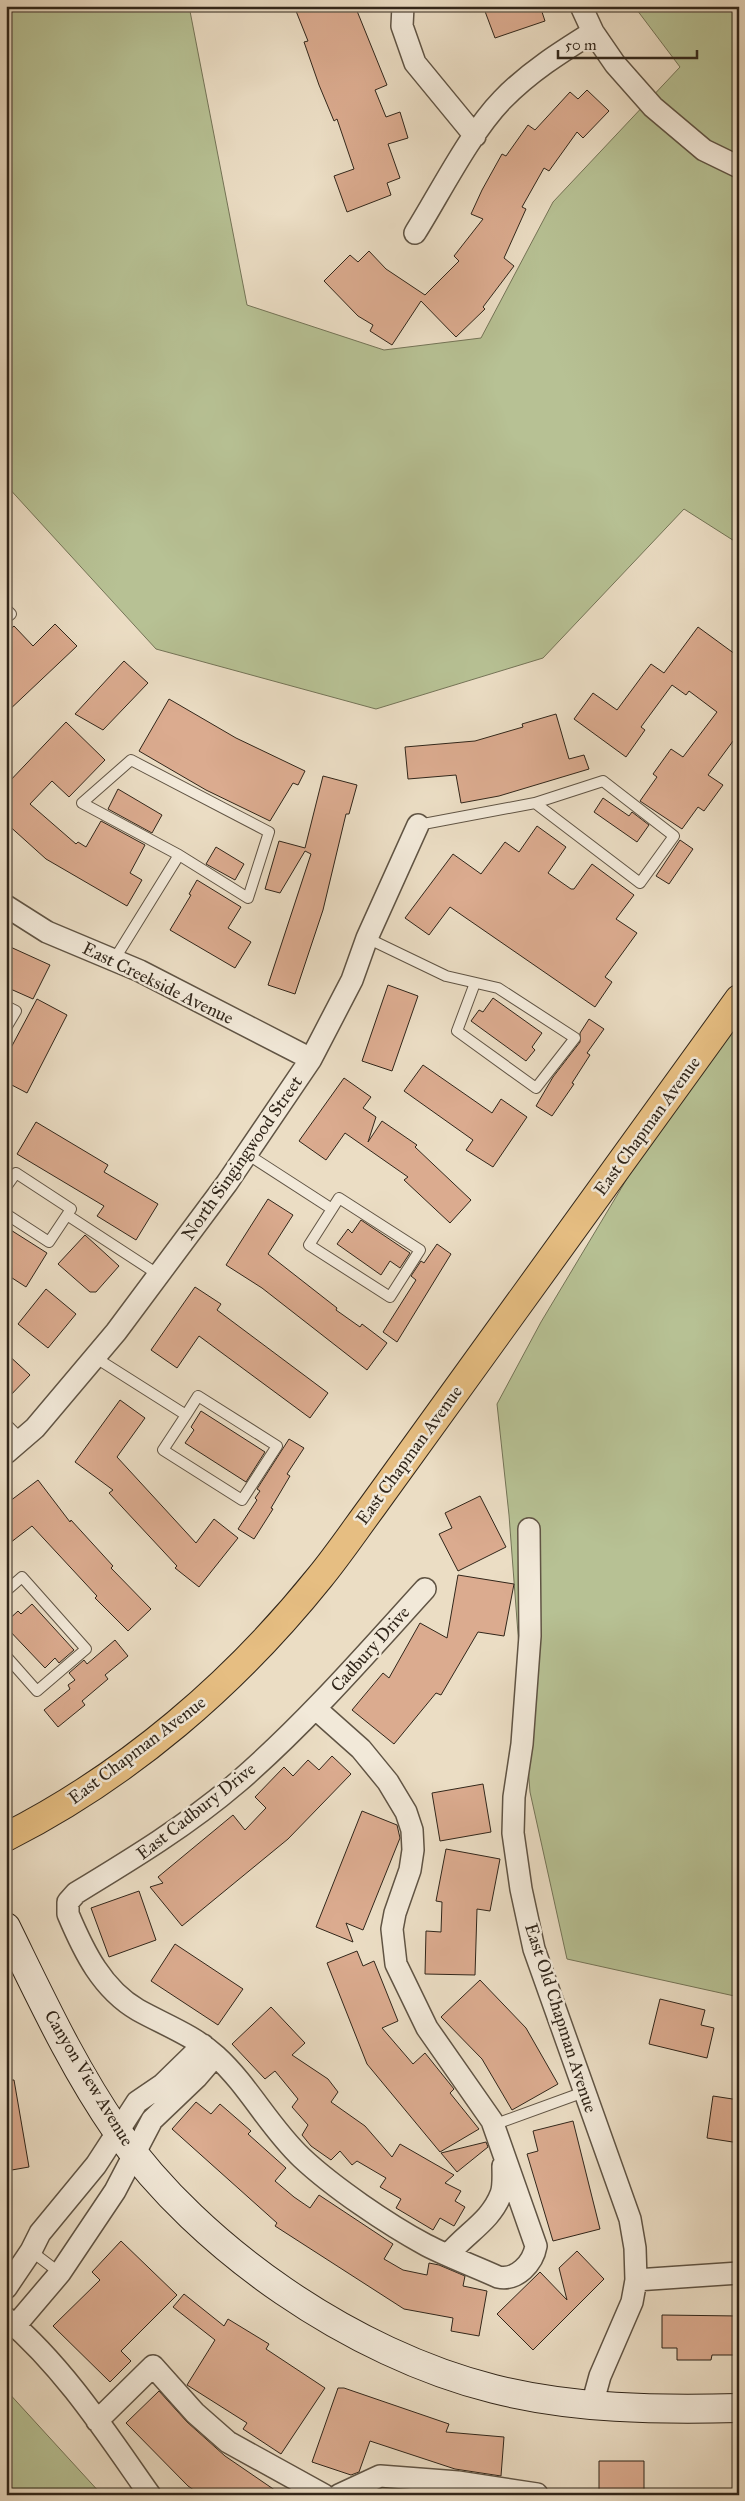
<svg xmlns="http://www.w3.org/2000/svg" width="745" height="2501" font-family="'IM FELL Great Primer',serif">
<rect width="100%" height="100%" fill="#ebddc4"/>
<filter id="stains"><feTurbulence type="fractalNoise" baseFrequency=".004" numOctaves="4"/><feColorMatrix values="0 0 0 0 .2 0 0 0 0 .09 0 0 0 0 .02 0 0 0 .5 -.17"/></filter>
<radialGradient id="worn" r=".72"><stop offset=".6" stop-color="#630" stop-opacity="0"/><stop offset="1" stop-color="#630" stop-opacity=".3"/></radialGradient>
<path fill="#b7c194" stroke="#747457" d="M6 6H189L247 305 384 350 481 338 553 202 680 67 634 6H739V544L684 509 543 658 376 709 156 649 6 485Z
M739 992V1997L567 1959 530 1792 509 1515 497 1404 541 1322Z
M6 2390 102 2495H6Z"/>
<path fill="#dbab8f" stroke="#31261a" d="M294 6H355L387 85 375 90 386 117 400 112 408 138 388 144 400 178 387 183 391 195 347 212 334 176 354 169 337 119 334 121 319 85 304 42 308 41Z
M483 6H540L545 21 495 38Z
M587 90 609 111 583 138 577 132 549 171 544 168 522 207 526 209 504 258 514 266 483 307 485 309 456 337 421 301 392 345 370 331 373 325 358 316 324 281 350 255 358 262 369 251 386 269 425 295 459 261 454 256 483 219 471 214 482 190 502 154 506 156 528 125 535 130 570 92 578 99Z
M55 624 77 646 6 713V633L14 626 33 646Z
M698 627 739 657V733L708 775 723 785 704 811 698 807 682 829 640 801 657 777 653 774 671 749 683 757 717 712 689 691 686 695 672 685 641 727 645 730 626 757 574 719 593 693 617 710 651 664 664 673Z
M124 661 148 683 103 730 75 714Z
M169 699 236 738 305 771 298 785 293 783 270 821 206 790 139 751Z
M556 714 569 759 584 755 589 769 499 796 461 803 456 775 408 779 405 747 475 741 523 727 522 724Z
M66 722 105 760 69 797 52 781 30 804 76 844 78 842 86 847 101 821 145 845 130 873 142 880 127 906 46 859 6 823V785Z
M323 776 357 785 349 814H346L323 910 295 994 268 985 311 854 305 851 280 893 265 889 279 841 305 848Z
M118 789 162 815 152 833 108 809Z
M603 798 629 816 632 812 649 825 637 842 594 812Z
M537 826 566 847 548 873 571 889H574L592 864 634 895 616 919 637 933 605 977 612 982 595 1007 450 907 429 935 405 918 453 854 481 874 505 842 519 852Z
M680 840 693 849 669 884 656 876Z
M216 847 244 864 235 880 206 864Z
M197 880 241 907 228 928 251 942 235 968 170 930 191 895 189 894Z
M6 945 50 965 33 999 6 987Z
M388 985 418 996 392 1071 362 1061Z
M493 998 542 1033 532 1047 535 1050 526 1061 471 1021 479 1010 483 1012Z
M37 999 67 1015 27 1093 6 1082V1057Z
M589 1019 604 1029 587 1053 590 1055 572 1083 574 1084 552 1116 536 1106 553 1077 580 1042V1033Z
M423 1065 492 1113 501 1099 527 1117 493 1167 466 1150 473 1140 404 1091Z
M344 1078 371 1097 363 1108 376 1117 368 1142 382 1121 417 1145 415 1147 471 1200 450 1223 404 1180 408 1177 345 1133 326 1160 299 1141Z
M36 1122 108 1165 104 1172 158 1204 136 1240 97 1216 104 1206 17 1154Z
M268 1199 293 1215 268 1254 337 1308 336 1310 360 1327 362 1324 387 1343 367 1370 262 1288 226 1265Z
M361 1220 410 1253 400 1268 390 1261 381 1275 337 1244 348 1229 352 1233Z
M6 1227 47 1253 26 1287 6 1274Z
M85 1235 119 1266 96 1292H90L58 1264Z
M437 1244 451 1254 397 1342 383 1332 416 1280 411 1276 421 1261 424 1263Z
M195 1287 221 1304 217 1310 328 1393 310 1418 199 1336 177 1368 151 1350Z
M46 1289 76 1314 48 1348 18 1324Z
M6 1353 30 1375 6 1400Z
M120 1400 145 1418 117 1457 196 1543 214 1519 238 1538 199 1587 175 1568 177 1566 109 1493 113 1490 75 1462Z
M201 1411 265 1452 246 1482 185 1443 194 1430 191 1427Z
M289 1439 304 1448 287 1474 290 1476 271 1508 273 1509 254 1539 238 1529 257 1500 255 1498 260 1491 257 1489Z
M38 1480 70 1522 71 1520 113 1566 111 1568 151 1609 128 1631 95 1598 97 1596 32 1526 6 1546V1504Z
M480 1496 506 1547 458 1571 439 1534 452 1528 445 1513Z
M458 1575 514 1584 504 1636 478 1632 441 1695 436 1693 394 1744 352 1710 383 1673 389 1678 420 1623 447 1638Z
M32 1604 74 1650 59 1663 55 1658 45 1668 6 1627V1622L18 1611 21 1614Z
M115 1640 128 1656 105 1675 108 1679 82 1701 85 1705 58 1727 44 1710 70 1689 68 1685 75 1680 69 1673 84 1660 87 1664Z
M332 1756 351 1774 288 1839 182 1926 150 1887 163 1883 158 1877 233 1815 245 1830 266 1808 255 1797 284 1767 293 1776 308 1760 319 1770Z
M483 1784 491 1832 440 1841 432 1793Z
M362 1811 397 1825 400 1838 363 1930 346 1923 353 1942 316 1927Z
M446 1849 500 1859 490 1911 477 1909 475 1975 425 1974 426 1931 441 1932 442 1902 436 1901Z
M139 1891 156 1940 109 1957 91 1908Z
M175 1944 243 1989 218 2025 151 1981Z
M357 1951 363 1966 374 1961 398 2021 382 2028 413 2064 425 2053 454 2089 450 2093 479 2129 440 2152 367 2064 327 1963Z
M480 1980 526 2028 558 2084 512 2110 482 2059 441 2017Z
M660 1999 705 2010 701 2025 714 2028 707 2058 649 2044Z
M271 2007 305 2043 292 2055 328 2079 338 2092 331 2102 365 2126 392 2157 400 2144 454 2175 445 2183 461 2191 455 2201 465 2207 454 2226 440 2218 433 2230 396 2208 401 2199 380 2187 386 2178 357 2161 352 2165 340 2151 331 2160 311 2146 302 2135 308 2125 292 2107 298 2099 275 2071 265 2079 232 2044Z
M6 2080H14L29 2167 6 2171Z
M713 2096 739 2100V2143L707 2138Z
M196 2102 211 2114 220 2104 251 2131 248 2134 286 2168 275 2181 294 2197 310 2208 319 2195 393 2244 384 2259 403 2270 427 2275 429 2263 439 2265 465 2276 463 2286 487 2291 479 2336 451 2331 453 2318 404 2309 275 2226 277 2223 172 2129Z
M573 2121 600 2229 553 2241 527 2154 538 2151 533 2131Z
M486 2142 488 2147 457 2172 441 2153Z
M121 2241 177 2295 121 2351 131 2361 110 2382 53 2326 100 2280 92 2272Z
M577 2251 604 2279 533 2350 497 2314 540 2272 567 2300 559 2268Z
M184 2294 224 2326 228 2319 269 2344 266 2349 325 2388 281 2454 243 2429 247 2423 187 2385 215 2340 173 2307Z
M662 2315 739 2316V2355H712L711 2360H677V2348H662Z
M338 2388H344L449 2424 446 2432 504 2437 501 2476 455 2469 370 2441 359 2472 351 2475 312 2462Z
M159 2391 187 2422 225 2456 282 2495H201L188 2486 126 2423Z
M599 2461H644V2495H599Z"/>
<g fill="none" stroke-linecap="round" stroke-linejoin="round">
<defs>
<path id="lane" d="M6 609 11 614 6 618
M418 825 535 803 640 883 674 836 603 781 535 803
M367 938 446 976 498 988 575 1038 536 1088 457 1031 475 983
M114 960 179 855 248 898 269 832 131 760 82 803 179 855
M6 1006 16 1011 6 1028
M247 1154 332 1209 339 1198 420 1250 390 1297 309 1245 332 1209
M6 1187 16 1173 71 1209 49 1242 6 1214
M67 1215 159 1275
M96 1358 186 1415 198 1396 277 1446 242 1500 163 1450 186 1415
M6 1424 22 1440
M6 1591 22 1577 86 1649 37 1691 6 1656
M493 2125 584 2092
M31 2251 60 2273"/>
<path id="street" d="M403 6 402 26 415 63 475 136
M581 6 593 32 615 64 653 107 704 150 739 167
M415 233C440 193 470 133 502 100 529 72 561 52 593 32
M6 906 47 932 140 971 311 1059
M6 1453 35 1428 116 1332 227 1183 311 1059 352 980 367 938 418 825
M529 1529 530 1636 522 1744 514 1797 513 1833 521 1889 534 1949 630 2219 635 2248 636 2280 632 2302 600 2376 592 2405
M316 1709 361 1749 388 1782 406 1812 412 1830 413 1850 410 1870 395 1913 392 1929 396 1964 427 2028 492 2121 536 2246C533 2263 517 2281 498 2277 474 2266 449 2257 426 2245 387 2224 333 2187 302 2158 269 2127 249 2086 216 2056 193 2035 165 2025 138 2010 102 1989 84 1952 68 1914V1902L76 1893C132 1859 188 1825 238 1782 306 1723 365 1655 425 1589
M448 2255C466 2233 491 2221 501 2194 504 2186 503 2175 503 2166
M636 2280 739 2273
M6 2288 31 2251 40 2233 96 2165 137 2102 162 2085 203 2045
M6 2318C64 2367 107 2434 150 2495
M15 2326 60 2273 115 2191 152 2120 197 2077 215 2056
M97 2421 153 2366 195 2413 228 2442 324 2495
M339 2495 380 2476 458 2482 537 2494"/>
<path id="secondary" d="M6 1927C40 1996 73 2068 117 2131 200 2249 353 2354 494 2389 574 2409 656 2410 739 2408"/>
<path id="primary" d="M6 1837C128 1775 234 1684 320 1577 338 1555 355 1530 372 1507L739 999"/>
</defs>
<use href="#lane" stroke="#605444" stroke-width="12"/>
<use href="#street" stroke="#605444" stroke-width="24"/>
<use href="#secondary" stroke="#31261a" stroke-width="30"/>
<use href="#primary" stroke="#31261a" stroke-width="30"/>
<use href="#lane" stroke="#f2e9d9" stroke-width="10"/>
<use href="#street" stroke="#f2e9d9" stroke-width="21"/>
<use href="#secondary" stroke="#f2e9d9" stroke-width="28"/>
<use href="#primary" stroke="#e6be82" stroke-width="28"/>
</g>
<g text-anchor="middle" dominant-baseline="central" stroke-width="5" stroke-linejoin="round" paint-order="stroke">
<g font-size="18" fill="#31261a" stroke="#f2e9d9">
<text transform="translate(158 983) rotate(26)">East Creekside Avenue</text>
<text transform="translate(647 1126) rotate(-54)">East Chapman Avenue</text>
<text transform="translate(242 1158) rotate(-55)">North Singingwood Street</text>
<text transform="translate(409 1455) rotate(-54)">East Chapman Avenue</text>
<text transform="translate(370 1649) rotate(-48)">Cadbury Drive</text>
<text transform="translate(137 1750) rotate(-37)">East Chapman Avenue</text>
<text transform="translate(196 1811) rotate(-38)">East Cadbury Drive</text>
<text transform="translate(561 2018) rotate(72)">East Old Chapman Avenue</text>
<text transform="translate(89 2078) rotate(59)">Canyon View Avenue</text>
</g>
</g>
<rect width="745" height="2501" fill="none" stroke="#ebddc4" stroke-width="25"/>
<rect x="8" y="8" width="730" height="2486" fill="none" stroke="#31261a" stroke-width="2.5"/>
<rect x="12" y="12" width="720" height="2476" fill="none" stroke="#31261a"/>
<path d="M558 50v8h139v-8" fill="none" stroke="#31261a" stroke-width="2.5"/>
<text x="565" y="50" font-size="15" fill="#31261a" stroke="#f2e9d9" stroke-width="4" paint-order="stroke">50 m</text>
<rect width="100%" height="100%" filter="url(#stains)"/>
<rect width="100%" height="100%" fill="url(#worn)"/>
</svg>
